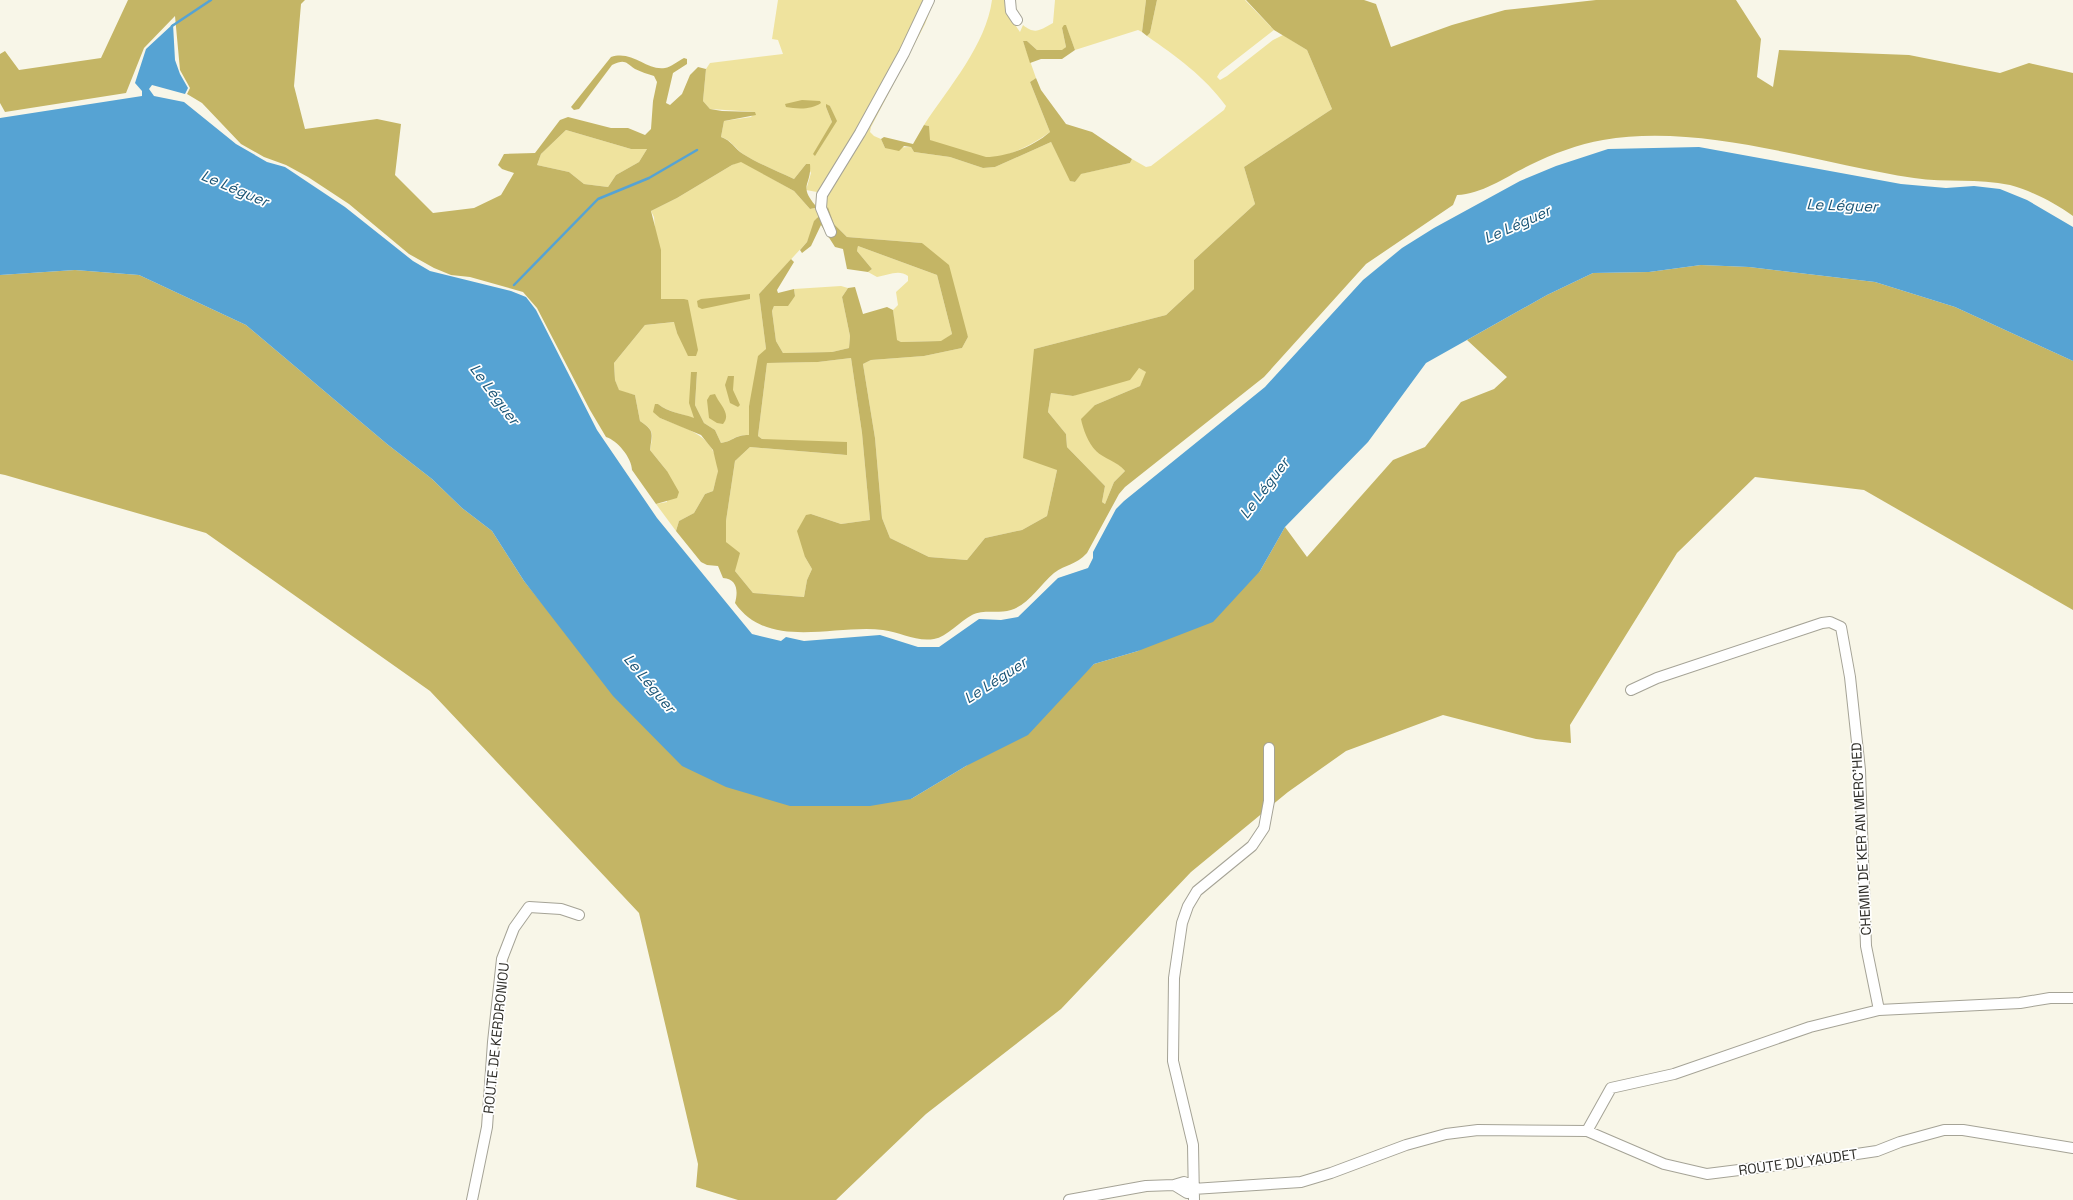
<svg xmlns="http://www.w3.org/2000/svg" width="2073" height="1200" font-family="'Space Grotesk',sans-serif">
<rect width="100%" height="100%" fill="#f8f6e8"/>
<path fill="#efe39e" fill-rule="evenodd" d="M778 0H927L913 33 821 191 817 192 806 190 811 173 806 164 794 179C777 171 759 164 743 154 735 148 731 140 721 137L724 121 751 117 755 112 710 109 703 101 706 69 710 63 783 54 778 40 772 39ZM830 106 836 121 815 156 831 126 832 122 826 107Z
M931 0H934L925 24 871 127 870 132 874 136 881 139 885 148 911 147 914 152 950 157 983 168 995 167 1051 142 1071 181 1075 182 1080 174 1130 163 1132 159 1146 167 1151 166 1224 110 1226 106C1204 76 1177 57 1147 36L1150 33 1157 0H1245L1274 30 1220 72 1217 77 1220 80 1227 76 1273 40 1283 35 1307 50 1332 109 1244 167 1255 204 1194 260V289L1166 315 1034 349 1057 470 1047 516 1022 530 985 538 967 560 929 557 890 538 882 518 875 438 863 364 871 360 924 356 962 348 968 337 922 243 847 237 834 224 828 207 824 210 826 194Z
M992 0H1007L1005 10 1020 32 1023 25C1035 35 1040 30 1053 23L1055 0H1146L1142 32 1138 30 1075 50 1066 26 1062 28 1066 47 1062 51 1037 50 1027 41H1023L1036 78 1030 82 1050 132C1035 143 1013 155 995 157 974 160 949 147 929 140V126L924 125C949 87 986 45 992 0Z
M566 130 631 149H647L639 162 616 175 608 187 584 184 569 172 537 165 541 154Z
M741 161 794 191 810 209 815 208V205L819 214 807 242 759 294 766 349 749 406V435C733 435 734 441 721 443L715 430 704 423 695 405 697 372H691L695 419C682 413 669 413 658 404L660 418C687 429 716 435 718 470 718 477 714 485 713 491L705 494 694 513 679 521 676 531 656 504 667 502V471L650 450C653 433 655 431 640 421L635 395 619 391 615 380 614 363 645 325 675 322 677 333 684 299H661L654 217 651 211 677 198 732 165Z
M858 246 937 275 952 334 942 341 901 342 896 340 893 310 898 305 896 292 908 281V276C899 269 888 275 877 277L868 272 872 269 857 251Z
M841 286 848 288 842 297 850 336 849 348 832 352 783 353 776 341 772 311 774 306 795 296 794 289Z
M851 358 862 433 870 520 841 524 811 514 805 557 812 569 807 580 804 597 753 593 735 571 726 542V521L735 461 750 447 847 455 762 439 758 436 767 363 818 362Z
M1139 368 1147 372 1140 386 1095 405V450L1121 466 1125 471 1114 482 1105 504 1102 502 1105 486 1067 447 1066 434 1048 412 1051 393 1073 396Z"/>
<path fill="#c4b565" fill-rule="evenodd" d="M128 0H305L301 4 294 86 305 129 377 119 401 124 395 175 433 213 474 208 501 195 514 173 502 169 498 165 504 154 535 153 560 120 568 117 611 128H628L645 135 651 129 653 101 657 82 654 76C648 74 641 72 635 69 625 62 625 59 612 65L579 109 574 110 571 107 611 57C633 50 646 71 665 68 671 67 678 61 684 58L687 59V64L673 73 666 103 670 105 682 94 690 75 698 67 706 69 703 101 710 109 722 111 755 112 756 115 724 121 721 137C731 140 735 149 743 154 759 164 777 171 794 179L806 164H810C812 185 798 185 815 205V208L810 209 794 191 741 162 732 165 677 198 651 211 661 250V299H684L688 300 698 350 696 356H688L677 333 674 322 645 325 614 363 615 380 619 390 635 395 640 421C655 431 652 433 650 450L667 471 679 492 677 498 656 504 632 470C632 458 617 440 606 437L590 410 537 308 523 292 470 277 451 275 434 268 409 254 349 204 308 177 286 165 264 157 241 144 202 103 187 94 190 88 180 70 175 16 144 48 126 93 5 112 0 103V54L5 51 19 70 101 58ZM566 130 631 149H647L639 162 616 175 608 187 584 184 569 172 537 165 541 154Z
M1146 0H1157L1150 33 1147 36 1142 32Z
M1246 0H1364L1376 4 1391 47 1452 25 1505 10 1596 0H1736L1761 39 1757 77 1773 87 1779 50 1909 55 2000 73 2029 63 2073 73V216C2055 203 2032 191 2010 185 1978 178 1946 183 1914 178 1815 163 1703 123 1603 140 1579 144 1552 154 1530 165 1507 176 1483 194 1457 195L1453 205 1366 264 1264 377 1125 487 1119 494 1087 553C1076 565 1066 564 1054 573 1040 585 1028 605 1011 610 998 614 983 609 972 615 960 621 947 637 934 639 916 642 900 632 883 630 835 624 768 651 735 603 738 592 738 579 723 578L718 566 707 565 701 562 676 531 679 521 694 513 705 494 713 491 718 471 713 450 701 435 660 418 653 412 655 404H658C669 413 681 413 694 418L689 403 691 372H697L695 405 704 423 715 430 721 443C734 441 734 435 749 435V406L758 356 766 349 759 294 791 259 794 262 777 290 778 293 794 289 795 296 788 306H774L772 311 776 341 783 353 832 352 849 348 850 336 842 297 848 288 855 287 863 314 887 307 893 310 897 340 901 342 941 341 952 334 937 275 858 246 857 251 872 269 868 272 847 269 843 249 835 247 821 225 811 246 802 253 800 250 807 242 814 221 828 207 834 224 847 237 922 243 949 265 968 337 962 348 924 356 871 360 863 364 875 438 882 518 890 538 929 557 967 560 985 538 1022 530 1047 516 1057 470 1023 458 1034 349 1166 315 1194 289V260L1255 204 1244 167 1332 109 1307 50 1274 30ZM851 358 862 433 870 520 841 524 811 514 806 515 797 531 805 557 812 569 807 580 804 597 753 593 735 571 740 553 726 542V521L735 461 750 447 847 455V442L762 439 758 436 767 363 818 362ZM1139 368 1146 372 1140 386 1095 405 1081 419C1083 429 1088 443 1096 451 1104 459 1117 461 1125 471L1114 482 1105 504 1102 502 1105 486 1067 447 1066 434 1048 412 1051 393 1073 396 1102 388 1130 380Z
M1064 25H1066L1075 50 1062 59H1041L1030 63 1023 41H1027L1037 50H1062L1066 47 1062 28Z
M1036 78 1041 90 1066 124 1092 132 1132 159 1130 163 1081 174 1075 182 1070 181 1051 142 995 167 983 168 950 157 914 152 911 147 904 146 899 151 885 148 881 139 884 137 913 144 924 125 929 126 930 140 986 157C1007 157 1034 146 1050 132L1030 82Z
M802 100 820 101 821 103C811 110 797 109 786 107L785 104Z
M826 104 830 106 837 121 815 156 813 154 832 122 826 107Z
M1701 265 1749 267 1875 282 1955 307 2073 361V610L1864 490 1755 477 1677 553 1570 725 1571 743 1536 739 1443 715 1346 751 1288 792 1191 872 1061 1009 926 1114 836 1200H738L696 1187 698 1164 639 913 430 691 206 533 5 475 0 474V275L75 270 139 275 246 325 387 444 432 479 462 508 492 531 524 581 565 632 911 799 966 766 1075 682 1094 664 1138 651 1260 571 1285 527 1307 557 1393 460 1425 447 1461 402 1494 389 1507 377 1467 340 1547 295 1593 273 1649 272Z
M750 294V299L702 309 698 307 697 301 701 299Z
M728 376H734L733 390 740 405 738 407 730 403 725 385Z
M715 394C719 404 732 414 723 424L717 423 709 418 707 400 710 395Z"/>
<path fill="#56a3d3" d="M173 24 175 60 180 74 188 88 185 94 152 85 149 89 154 96 184 102 236 144 267 162 285 167 345 207 413 261 430 271 511 291 526 297 536 310 597 430 657 518 752 634 781 641 786 637 804 641 880 635 918 647H939L979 619 1001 620 1018 617 1058 578 1088 568 1093 558V552L1116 509 1124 501 1265 387 1363 280 1402 248 1434 228 1520 181 1556 166 1608 149 1699 147 1901 184 1946 188 1974 186 2000 189 2027 200 2073 227V361L1955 307 1875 282 1749 267 1701 265 1649 272 1593 273 1547 295 1426 363 1368 442 1285 527 1260 571 1213 622 1138 651 1094 664 1028 735 966 766 911 799 870 806H790L726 787 682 766 613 696 524 581 492 531 462 508 432 479 387 444 246 325 139 275 75 270 0 275V118L142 96V91L135 83 146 49Z"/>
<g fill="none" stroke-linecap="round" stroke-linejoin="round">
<path stroke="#56a3d3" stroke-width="2.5" d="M172 26 211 0
M514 285 598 199 649 178 697 150"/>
<defs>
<path id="minor" d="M1010 0 1011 11 1017 20
M831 232 821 208 822 195 860 133 904 53 929 0
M1631 690 1657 678 1822 623 1830 622 1841 627 1850 677 1860 770 1866 946 1879 1010
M1587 1131 1611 1088 1674 1074 1810 1027 1879 1010 2020 1003 2050 998H2073
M1174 1185 1187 1193 1193 1189
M1193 1189 1301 1182 1331 1173 1406 1145 1446 1134 1478 1130 1587 1131 1664 1164 1707 1174 1803 1162 1877 1151 1900 1142 1944 1130H1963L2073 1148
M472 1200 487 1127 493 1042 502 959 514 928 529 907 561 909 579 915
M1069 1200 1146 1186 1174 1185 1184 1182 1189 1184 1193 1189
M1194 1200 1193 1145 1173 1061 1174 978 1182 923 1188 906 1197 891 1252 846 1264 828 1269 801V748"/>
</defs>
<use href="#minor" stroke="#a5a396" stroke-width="12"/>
<use href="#minor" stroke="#fff" stroke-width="10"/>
</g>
<g text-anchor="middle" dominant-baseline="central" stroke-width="3.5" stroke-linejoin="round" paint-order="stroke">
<g font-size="14" fill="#2f2e29" stroke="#fff">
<text transform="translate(1861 839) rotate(-93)">CHEMIN DE KER AN MERC'HED</text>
<text transform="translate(496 1038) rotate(-84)">ROUTE DE KERDRONIOU</text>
<text transform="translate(1798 1162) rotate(-8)">ROUTE DU YAUDET</text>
</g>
<g font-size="15" font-style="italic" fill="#195475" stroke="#fff">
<text transform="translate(235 188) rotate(23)">Le Léguer</text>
<text transform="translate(1842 205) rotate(2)">Le Léguer</text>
<text transform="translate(1517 224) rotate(-24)">Le Léguer</text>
<text transform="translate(495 394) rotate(53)">Le Léguer</text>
<text transform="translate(1264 488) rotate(-53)">Le Léguer</text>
<text transform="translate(995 680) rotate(-33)">Le Léguer</text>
<text transform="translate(650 683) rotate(50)">Le Léguer</text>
</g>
</g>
</svg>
